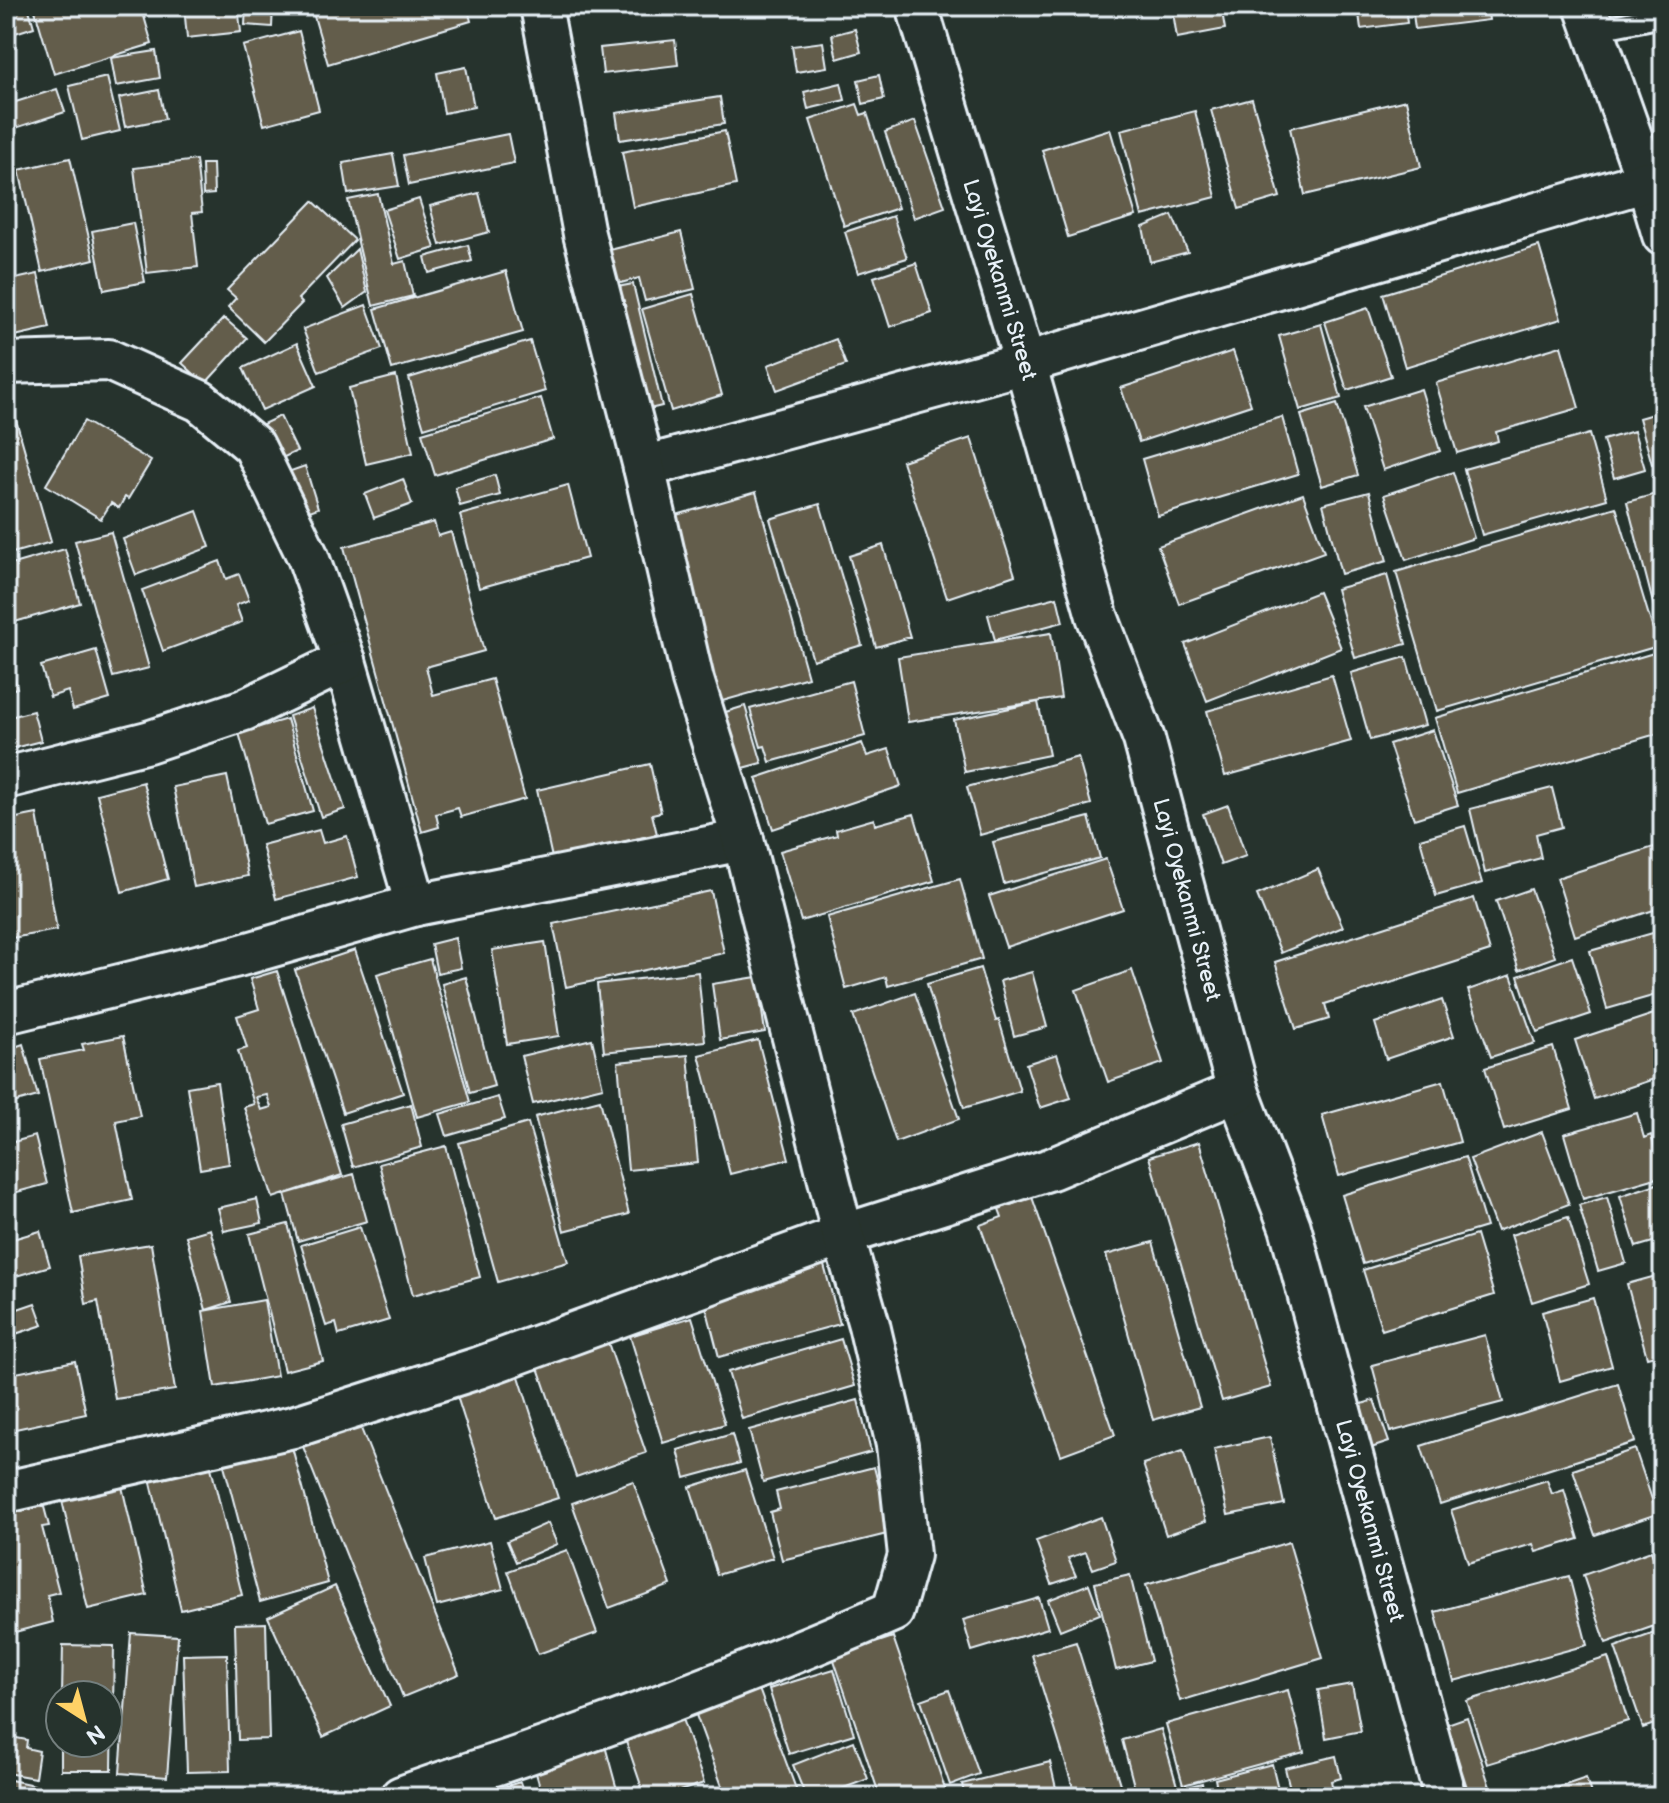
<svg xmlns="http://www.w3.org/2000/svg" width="1669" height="1803" font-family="'Balsamiq Sans',sans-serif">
<rect width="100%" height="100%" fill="#26332d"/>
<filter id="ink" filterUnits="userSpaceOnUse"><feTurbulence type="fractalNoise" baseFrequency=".0125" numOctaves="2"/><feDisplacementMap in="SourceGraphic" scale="16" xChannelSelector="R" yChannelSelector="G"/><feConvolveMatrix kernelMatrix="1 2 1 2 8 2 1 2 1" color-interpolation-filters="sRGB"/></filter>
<g filter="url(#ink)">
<path fill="#635d4c" stroke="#e8f1f8" stroke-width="2" fill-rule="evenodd" d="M6 6H28L34 27 9 35 6 22Z
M36 6H141L152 44 54 74 34 7Z
M184 6H238L241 32 187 38Z
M246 6H273L272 27 245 25Z
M311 6H467L471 21 328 64Z
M1207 6H1221L1225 29 1177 38 1173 12Z
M1358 6H1405L1407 23 1361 29Z
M1412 6H1487L1489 20 1415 29Z
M855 29 861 52 837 59 832 35Z
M299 31 319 110 264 125 243 46Z
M675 40 678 65 603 74 600 48Z
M823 42 827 67 796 72 792 46Z
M156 51 160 78 116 86 111 58Z
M466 67 474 107 444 113 437 73Z
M879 75 884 99 863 104 858 80Z
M107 77 120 131 82 140 69 86Z
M841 83 845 100 808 109 804 92Z
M57 89 65 112 9 130 6 120V105Z
M159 90 165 119 125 127 119 98Z
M720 97 724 124 620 140 616 113Z
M1252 99 1280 197 1239 209 1211 110Z
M1406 100 1421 167 1305 195 1290 128Z
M857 104 861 115 867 113 898 208 844 226 810 120Z
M1195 111 1216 197 1142 216 1121 130Z
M915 121 945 207 914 218 885 132Z
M1110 129 1136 216 1068 237 1042 150Z
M725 131 736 185 633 207 622 152Z
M508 134 514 163 409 185 403 155Z
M393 154 399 186 348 194 343 163Z
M70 158 94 259 42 272 19 170Z
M196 160 202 212 192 213 198 267 147 273 134 168Z
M202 164H213L214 194 203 195Z
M479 193 489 232 440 245 430 206Z
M378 194 394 264 405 261 413 296 373 306 348 200Z
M419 199 435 248 400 259 384 210Z
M313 201 355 240 298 299 302 303 264 342 228 307 236 298 227 290Z
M1172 215 1188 252 1150 262 1143 227Z
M893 216 907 258 858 273 845 232Z
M133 223 145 282 104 290 92 231Z
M681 232 695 289 645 301 639 278 610 286 602 252Z
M468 245 472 261 429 273 425 257Z
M1539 246 1561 319 1405 367 1383 294Z
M357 249 367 292 345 308 327 278Z
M916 263 932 313 890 327 874 277Z
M506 271 523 332 392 369 375 309Z
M38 274 50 328 6 338V281Z
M633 284 662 406 641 411 612 288Z
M693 294 722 395 671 411 642 309Z
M366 305 382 349 319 372 303 329Z
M1368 308 1391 376 1347 390 1325 322Z
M224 318 247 338 205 384 182 363Z
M1321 324 1341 398 1300 410 1279 336Z
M836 339 846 365 777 390 768 365Z
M530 341 545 391 424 428 409 378Z
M297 343 316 386 262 410 243 368Z
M1561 346 1579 408 1496 432 1498 441 1457 453 1436 383Z
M1233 351 1251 405 1139 442 1121 388Z
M396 376 413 453 366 464 349 388Z
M1421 389 1440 451 1383 470 1363 407Z
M541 398 553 439 435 475 422 433Z
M1337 404 1358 475 1322 486 1301 415Z
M1663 411V461L1652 464 1639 418Z
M14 413 51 542 6 555V415Z
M280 416 297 451 278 460 261 425Z
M1282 417 1298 474 1158 516 1142 459Z
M84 421 151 461 128 499 125 497 119 508 111 503 101 519 46 485Z
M1634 431 1645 469 1614 478 1603 440Z
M1589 434 1607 499 1482 535 1464 469Z
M971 438 1015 575 947 598 902 461Z
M305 466 318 508 296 516 282 474Z
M1453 472 1474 538 1406 560 1384 495Z
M495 475 500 495 460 506 455 487Z
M403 479 412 504 374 518 365 494Z
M568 485 587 558 479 588 460 515Z
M756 492 808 677 719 702 666 518Z
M1369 492 1387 561 1341 574 1323 504Z
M1663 492V642L1627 502Z
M1303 494 1324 552 1179 604 1158 546Z
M820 504 862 645 813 660 770 519Z
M1616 507 1658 646 1437 711 1396 572Z
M197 511 210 547 136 575 123 539Z
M434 522 438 536 451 532 484 651 426 667 433 695 492 679 525 799 461 817 458 808 436 814 439 827 422 832 344 547Z
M111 532 149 668 113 677 75 541Z
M883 545 910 637 876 647 849 556Z
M65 549 80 603 8 624 6 616V566Z
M220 561 226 579 239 574 249 600 236 605 242 622 163 651 142 590Z
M1387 575 1406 644 1355 658 1336 589Z
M1318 592 1341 648 1207 701 1185 644Z
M1057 597 1063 622 995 640 988 615Z
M1051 633 1061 698 908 722 898 657Z
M6 645 17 688 6 691Z
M96 650 110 699 73 710 68 691 50 697 41 666Z
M1657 652 1663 673V732L1457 793 1435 718Z
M1406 657 1425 725 1370 740 1351 673Z
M1332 675 1351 741 1225 776 1207 711Z
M851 681 865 736 770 762 765 746 761 747 750 709Z
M1038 702 1049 755 965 772 954 720Z
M745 706 762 763 736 770 719 714Z
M312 708 345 809 321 817 289 716Z
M33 711 41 741 6 750V718Z
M287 719 313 811 265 824 239 733Z
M1433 730 1458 805 1414 819 1389 744Z
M862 743 867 756 889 749 901 786 773 829 756 778Z
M1078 757 1091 804 980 835 967 787Z
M650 764 661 812 652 814 657 834 552 858 537 790Z
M227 776 248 876 194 887 173 787Z
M143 782 168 879 122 892 97 794Z
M1552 788 1562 827 1536 834 1541 858 1485 873 1470 809Z
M1228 805 1246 856 1221 865 1203 814Z
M37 814 57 930 6 939V820Z
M914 814 934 881 801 921 780 851 837 835 836 830 874 819 875 825Z
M1089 817 1100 858 1004 884 993 842Z
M1465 826 1482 883 1436 896 1420 839Z
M319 830 323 843 347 836 358 877 276 899 262 845Z
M1663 844V907L1575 936 1557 878Z
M1106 859 1123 909 1006 947 989 896Z
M1318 869 1343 927 1281 953 1257 895Z
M960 879 982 959 888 986 886 977 846 989 827 917Z
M1531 889 1555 957 1519 970 1496 901Z
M711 891 724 953 566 987 553 924Z
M1474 898 1490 951 1325 1004 1329 1019 1296 1029 1275 962Z
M1663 930V993L1607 1009 1590 951Z
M455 938 461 968 437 973 431 944Z
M545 942 559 1036 507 1044 492 950Z
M355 950 403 1093 343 1113 295 970Z
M1572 957 1591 1014 1537 1032 1518 976Z
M430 959 470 1102 417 1117 377 974Z
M980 968 996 1021 999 1020 1020 1091 964 1108 927 984Z
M1132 970 1163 1063 1108 1082 1076 990Z
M277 971 342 1175 273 1198 244 1107 254 1104 238 1051 247 1048 237 1016 259 1009 250 979ZM267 1095 271 1107 261 1110 256 1097Z
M698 972 705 1041 604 1052 597 984Z
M1032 972 1047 1027 1014 1036 1000 981Z
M1511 975 1535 1043 1491 1057 1468 990Z
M466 977 494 1086 470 1093 442 984Z
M757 977 765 1032 720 1040 712 984Z
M915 993 959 1119 896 1142 853 1015Z
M1442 1000 1454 1036 1386 1059 1375 1023Z
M1663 1011V1076L1594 1099 1575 1040Z
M123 1036 140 1116 116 1121 132 1200 73 1213 40 1059 84 1050 82 1044Z
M592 1039 603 1087 533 1104 521 1056Z
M758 1040 789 1159 730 1174 699 1055Z
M23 1044 38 1096 6 1105V1050Z
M1553 1047 1572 1109 1504 1130 1485 1068Z
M1057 1054 1071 1098 1040 1108 1026 1064Z
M688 1055 698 1163 628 1170 618 1062Z
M1443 1081 1460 1142 1339 1176 1322 1115Z
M217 1082 229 1164 200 1169 187 1087Z
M498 1097 505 1119 447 1136 440 1114Z
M600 1100 629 1214 564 1231 535 1117Z
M411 1104 422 1147 353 1167 341 1124Z
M1637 1113 1644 1138 1651 1135 1663 1176 1583 1199 1564 1134Z
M528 1123 568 1262 498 1282 459 1143Z
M1542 1132 1569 1204 1497 1231 1470 1159Z
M35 1136 47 1184 6 1195V1144Z
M1199 1142 1271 1387 1222 1401 1149 1157Z
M446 1146 480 1277 413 1295 379 1164Z
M1465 1157 1486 1227 1363 1264 1342 1195Z
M354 1174 367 1221 298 1241 285 1194Z
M1663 1182V1239L1636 1247 1620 1196Z
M1032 1197 1115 1435 1061 1455 980 1225 1002 1217 999 1209Z
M1607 1197 1626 1263 1598 1271 1579 1205Z
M257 1199 262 1223 224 1231 218 1208Z
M1568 1217 1589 1284 1532 1302 1511 1235Z
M288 1224 323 1361 284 1371 249 1234Z
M360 1227 389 1320 339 1335 336 1323 326 1326 301 1245Z
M210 1229 231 1302 206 1310 186 1236Z
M40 1231 50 1266 6 1279V1241Z
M1476 1235 1494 1295 1382 1330 1363 1270Z
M1153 1242 1200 1407 1153 1420 1106 1255Z
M151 1244 175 1390 115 1399 98 1301 86 1304 78 1256Z
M822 1258 840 1324 719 1357 702 1291Z
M1663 1274V1353L1647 1357 1627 1284Z
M1593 1298 1612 1366 1560 1381 1542 1312Z
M264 1300 277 1376 215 1387 203 1311Z
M35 1303 43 1325 6 1337V1313Z
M692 1317 725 1424 663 1443 630 1336Z
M605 1334 646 1453 576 1477 535 1359Z
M1485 1335 1503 1402 1390 1432 1372 1365Z
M841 1339 855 1386 742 1419 728 1372Z
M75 1361 86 1414 6 1431V1375Z
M516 1367 558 1498 496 1518 454 1387Z
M1618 1384 1635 1442 1440 1504 1421 1446Z
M858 1400 871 1452 763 1482 749 1430Z
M1374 1400 1389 1442 1359 1452 1344 1410Z
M358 1421 459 1674 403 1697 302 1444Z
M732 1434 740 1463 685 1478 678 1450Z
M1270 1437 1284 1504 1228 1515 1214 1449Z
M292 1447 328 1583 260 1602 224 1465Z
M1635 1449 1657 1514 1595 1535 1573 1470Z
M1183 1451 1206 1521 1166 1535 1143 1464Z
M208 1455 242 1595 181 1610 148 1470Z
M874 1467 891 1533 782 1560 770 1512 780 1509 776 1492Z
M118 1469 147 1595 88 1609 58 1484Z
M745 1470 773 1558 717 1575 690 1487Z
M1547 1480 1552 1494 1564 1490 1579 1539 1536 1552 1533 1544 1468 1563 1451 1510Z
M633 1481 671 1585 609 1608 572 1503Z
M39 1488 49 1526 42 1527 59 1592 47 1595 53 1622 15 1632 6 1598V1497Z
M1101 1517 1116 1561 1093 1569 1086 1552 1068 1558 1076 1576 1052 1584 1036 1541Z
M548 1523 557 1544 516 1562 507 1541Z
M490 1541 503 1589 437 1606 425 1558Z
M1289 1542 1323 1658 1180 1701 1146 1585Z
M567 1550 597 1633 538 1654 508 1571Z
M1651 1551 1663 1586V1623L1606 1643 1583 1575Z
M1130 1575 1151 1661 1116 1670 1095 1583Z
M1569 1576 1587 1645 1454 1681 1435 1612Z
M1089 1584 1100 1614 1060 1630 1048 1600Z
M335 1586 390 1706 323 1737 268 1617Z
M1039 1598 1048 1628 972 1651 963 1620Z
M266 1623 269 1739 238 1740 235 1624Z
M1663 1630V1721L1643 1728 1615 1647Z
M131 1633 178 1636 167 1777 120 1773Z
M893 1637 948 1797H880L833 1657Z
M1076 1642 1124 1797H1076L1032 1655Z
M63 1645 114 1646 112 1770H61V1743H108V1695H62Z
M227 1654 230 1771 187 1772 183 1655Z
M1608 1657 1628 1721 1487 1764 1467 1701Z
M834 1669 854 1734 789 1754 769 1689Z
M756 1681 799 1797H726L692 1704Z
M1352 1684 1361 1731 1326 1738 1318 1690Z
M949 1690 979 1774 950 1785 921 1700Z
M1288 1690 1304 1752 1183 1785 1166 1724Z
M681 1716 704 1783 661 1797H645L624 1735Z
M1467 1717 1490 1787 1469 1794 1447 1724Z
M1161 1729 1177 1786 1137 1797 1122 1740Z
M6 1736 27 1740 26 1748 39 1751 35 1778 6 1773Z
M854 1741 868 1779 820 1797H806L793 1765Z
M604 1742 619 1797H543L533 1763Z
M1336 1756 1341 1778 1331 1781 1335 1797H1292L1285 1768Z
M1050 1762 1058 1797H965L962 1784Z
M1272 1764 1280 1797H1219L1215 1779Z
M1586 1778 1592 1797H1530Z
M6 1779 34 1785 31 1797H6Z
M520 1782 525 1797H471Z
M1202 1783 1206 1797H1151Z"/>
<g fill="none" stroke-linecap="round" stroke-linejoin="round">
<defs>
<path id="service" d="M1593 30 1663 16"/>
<g id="minor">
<path id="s1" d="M917 6 1025 363 1097 616 1144 739 1238 1091 1290 1227 1445 1797"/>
<path d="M1585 6 1647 181 1663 235"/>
<path d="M6 363 109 360 200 401 254 446 308 557 345 661 416 905"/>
<path d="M644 467 1025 363 1647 181"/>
<path d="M6 778 148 742 244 710 345 661"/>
<path d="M6 1013 238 956 416 905 743 840"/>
<path d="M6 1492 293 1427 478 1368 843 1235 1051 1169 1238 1091"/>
<path d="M401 1797C455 1777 509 1761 563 1741 675 1701 784 1659 893 1611L909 1555 897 1445 869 1325 843 1235 743 840 693 680 644 467 584 234 541 6"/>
</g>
</defs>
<use href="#service" stroke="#e8f1f8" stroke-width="26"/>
<use href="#minor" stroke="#e8f1f8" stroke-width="46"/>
<use href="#service" stroke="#26332d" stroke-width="20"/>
<use href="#minor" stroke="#26332d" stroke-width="40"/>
</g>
</g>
<g text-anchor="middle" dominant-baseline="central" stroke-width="8" stroke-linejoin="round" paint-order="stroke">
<g font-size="22" fill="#e8f1f8" stroke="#26332d">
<text stroke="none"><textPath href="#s1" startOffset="286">Layi Oyekanmi Street</textPath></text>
<text stroke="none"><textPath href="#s1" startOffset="934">Layi Oyekanmi Street</textPath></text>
<text stroke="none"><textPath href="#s1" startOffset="1582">Layi Oyekanmi Street</textPath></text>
</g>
</g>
<rect width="1669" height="1803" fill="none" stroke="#26332d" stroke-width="32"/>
<rect x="16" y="16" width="1637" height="1771" fill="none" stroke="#e8f1f8" stroke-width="3" filter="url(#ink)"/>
<g transform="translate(84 1719) rotate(144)"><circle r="38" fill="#26332d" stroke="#747f7e" stroke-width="2"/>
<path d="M0-6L14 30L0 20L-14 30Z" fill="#ffd166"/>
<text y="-12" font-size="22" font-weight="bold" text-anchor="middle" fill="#e8f1f8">N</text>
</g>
</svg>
